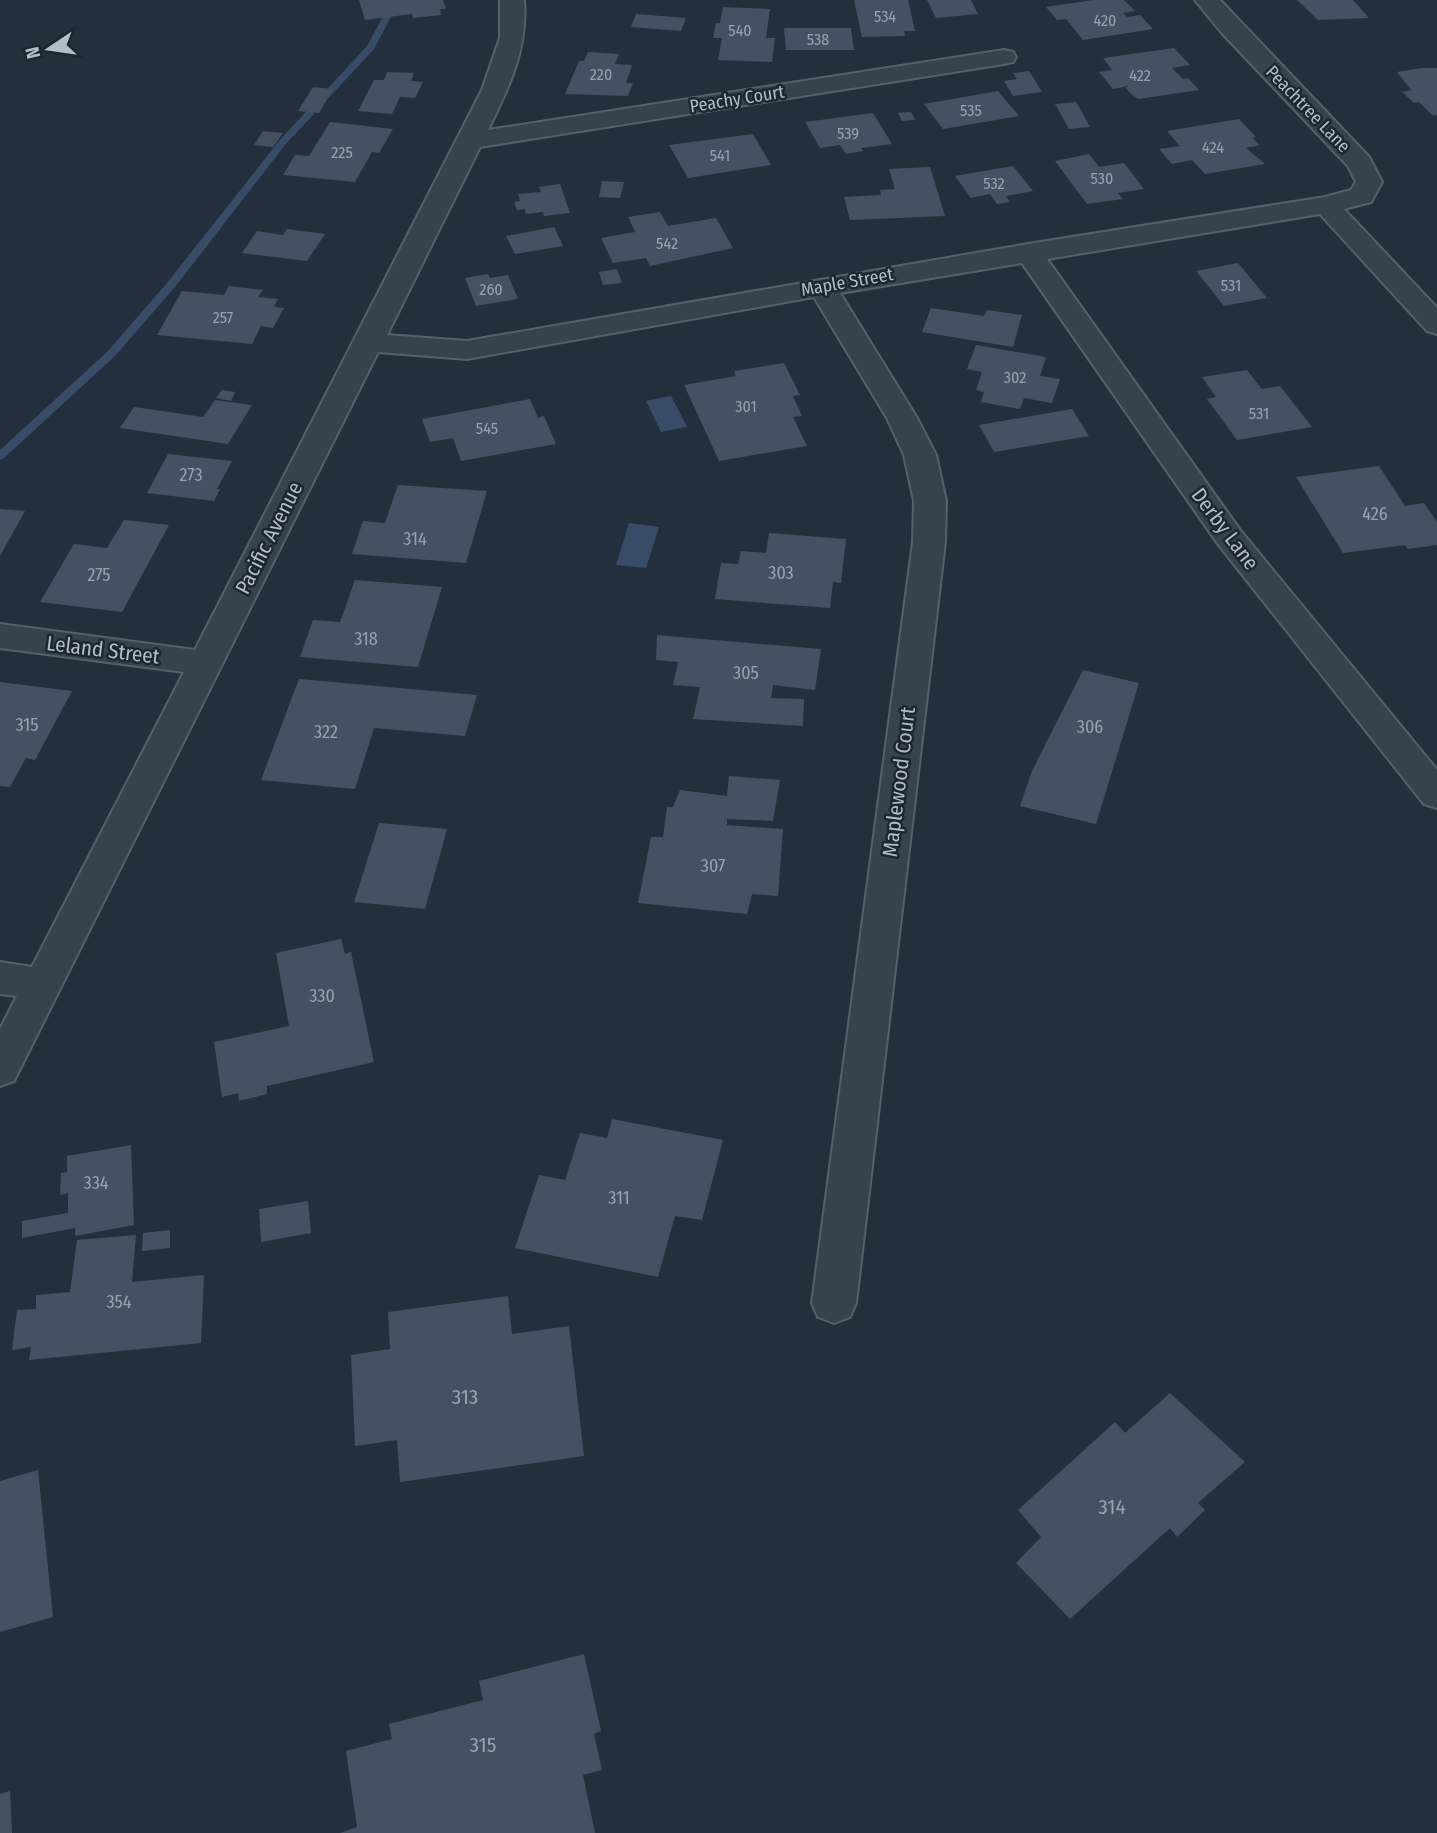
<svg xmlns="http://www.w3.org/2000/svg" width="1437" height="1833" font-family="'Fira Sans Condensed',sans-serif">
<rect width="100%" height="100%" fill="#242f3e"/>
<path fill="#394c67" d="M671 396 687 427 661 432 646 401Z
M629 523 659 527 646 568 616 565Z"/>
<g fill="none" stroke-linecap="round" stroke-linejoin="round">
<path fill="#394c67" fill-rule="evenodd" d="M392 0H400L374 49 285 145 175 287 115 356 4 458 0 460V450L107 352 167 283 279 141 367 46Z"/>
</g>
<path fill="#455162" d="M359 0H443L446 9H440L441 15 413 18 412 14 365 20Z
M854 0H908L915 31H904L905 36 862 37Z
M927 0H971L978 14 936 18Z
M1093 0H1124L1135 11 1123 13 1127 17 1140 15 1153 29 1083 40 1066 19 1057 20 1046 7Z
M1297 0H1353L1369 18 1318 20Z
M723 7 770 9 766 38H775L772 62 718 60 722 38H713L716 23H720Z
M636 14 686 18 681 31 631 27Z
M784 28H851L854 50H786Z
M1174 48 1190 65 1172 68 1183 79 1188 78 1199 90 1138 99 1130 93 1126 88 1128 86 1113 89 1099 72 1112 70 1103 58Z
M588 52 619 54 615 64 632 65 626 83H633L628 96 565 94 579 61H584Z
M1421 68H1437V115L1433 116 1419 102 1414 103 1402 92 1411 90 1397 72Z
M1029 71 1042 92 1013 96 1004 81 1017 79 1013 73Z
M387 72 414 73 411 81 423 82 415 98 400 97 392 114 358 111 374 80H384Z
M313 87 333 89 319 113 298 111Z
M998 91 1019 116 943 129 924 104Z
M1076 102 1082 112 1090 127 1069 129 1055 104Z
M911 112 915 120 902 121 898 113Z
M873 113 892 144 861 148 863 151 846 154 840 145 820 148 805 122Z
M1239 119 1256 137 1252 138 1260 145 1246 148 1265 164 1205 174 1192 160 1172 164 1159 149 1180 146 1167 131Z
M330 122 393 129 379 153 372 152 355 182 283 175 295 155 309 156Z
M263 131 283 133 273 147 254 145Z
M753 134 771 165 688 178 669 145Z
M1089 154 1099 167 1124 163 1144 189 1118 193 1123 199 1087 204 1055 161Z
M1013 166 1033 191 1006 196 1010 202 997 204 990 194 971 198 955 176Z
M930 167 945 216 850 220 844 197 881 195 880 190 895 189 889 169Z
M602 181 624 182 620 198 599 197Z
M560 184 570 213 544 216 543 212 526 214 525 209 517 210 514 202 520 201 518 194 541 192 539 187Z
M660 212 668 226 716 218 733 248 650 266 646 258 613 263 601 238 635 232 628 217Z
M554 227 563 246 515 254 506 236Z
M287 229 325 234 307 261 242 253 257 231 283 235Z
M1238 263 1267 298 1224 306 1196 271Z
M617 269 622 283 603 285 599 272Z
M488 274 490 278 508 275 518 299 476 306 465 278Z
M229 286 263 290 258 297 278 299 274 307 284 308 273 328 261 326 252 344 157 335 182 291 224 295Z
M931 308 984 316 987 310 1022 315 1013 347 922 332Z
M976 345 1046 357 1040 376 1060 379 1052 403 1024 398 1020 409 981 402 984 392 976 390 982 372 967 369Z
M784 363 800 395 793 396 802 416 793 417 807 446 719 461 684 385 736 376 734 371Z
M1247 370 1262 389 1280 386 1312 427 1237 440 1207 399 1216 397 1202 377Z
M222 390 235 392 231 401 216 398Z
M530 399 538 418 544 416 556 444 461 461 453 438 430 442 422 419Z
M215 400 252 405 228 444 120 428 134 407 203 417Z
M1072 409 1089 436 994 452 979 425Z
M168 454 232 461 217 489H220L214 501 147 493Z
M1379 466 1405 506 1424 503 1437 522V545L1408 549 1405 545 1343 553 1296 477Z
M398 485 487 491 466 563 352 554 363 521 385 523Z
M0 509 25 511 0 556Z
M124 520 169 525 122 612 40 602 74 544 107 548Z
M769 533 846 539 841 583 833 582 830 608 715 599 721 563 738 564 741 551 766 553Z
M355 580 442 587 418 667 300 657 313 620 340 622Z
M657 635 821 649 815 690 773 685 771 698 804 699 803 726 693 719 700 687 673 685 678 662 656 660Z
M1083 670 1139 683 1096 824 1020 806 1032 771Z
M299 679 477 695 465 736 374 728 355 789 261 780Z
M0 682 72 691 35 760 26 758 10 787 0 786Z
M729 776 780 780 773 821 727 819V825L783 829 778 896 752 894 747 914 638 903 651 837H663L667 807H673L680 790 727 796Z
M379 823 447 829 425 909 354 902Z
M341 939 345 954 351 952 374 1062 267 1086V1094L239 1101 238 1093 222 1097 214 1042 289 1026 276 953Z
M612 1119 723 1140 702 1220 675 1216 658 1277 515 1248 539 1175 565 1180 580 1133 607 1138Z
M131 1145 134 1225 75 1236V1228L22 1238V1221L68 1213V1193L60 1195 61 1173 67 1172V1156Z
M308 1201 311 1233 261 1242 259 1209Z
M170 1230V1248L142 1251 143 1233Z
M136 1235 132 1282 204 1275 201 1343 29 1360 31 1347 12 1350 17 1310 36 1309V1295L70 1292 77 1240Z
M508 1296 512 1334 569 1326 584 1456 400 1482 397 1440 355 1446 351 1355 390 1349 388 1312Z
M1170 1393 1245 1462 1198 1503 1205 1510 1177 1537 1170 1528 1070 1619 1016 1563 1041 1537 1018 1510 1115 1422 1125 1433Z
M38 1470 53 1617 0 1632V1481Z
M584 1654 601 1731 594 1734 602 1770 583 1775 595 1833H340L357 1827 346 1751 392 1739 389 1724 483 1700 479 1681Z
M10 1791 12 1833H0V1794Z"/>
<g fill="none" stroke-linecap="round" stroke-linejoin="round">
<defs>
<path id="minor" d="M500 0H524C528 49 509 87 488 130L1004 50 1013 52 1016 57 1013 62 1004 64 480 147 387 335 467 341 1028 244 1325 197 1351 190 1356 182 1348 166 1222 33 1195 0H1220L1369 157 1382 182 1371 202 1344 209 1437 308V334L1427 331 1320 214 1047 259 1240 530 1437 770V808L1424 804 1218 544 1022 263 840 293 917 418 936 455 946 501 945 542 856 1303 850 1317 834 1323 818 1317 812 1303 913 542 914 501 904 455 887 418 814 297 467 359 378 352 14 1081 0 1086V1029L17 996 0 994V962L32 967 184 672 0 648V624L195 650 482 90 500 38Z"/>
</defs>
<use href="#minor" stroke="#565f6c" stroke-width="4"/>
<use href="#minor" fill="#38414e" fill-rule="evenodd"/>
</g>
<g text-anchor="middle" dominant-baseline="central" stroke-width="5" stroke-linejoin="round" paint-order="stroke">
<g font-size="16" fill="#98a1af">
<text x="885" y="16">534</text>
<text x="1105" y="20">420</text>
<text x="740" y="30">540</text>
<text x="818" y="39">538</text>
<text x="601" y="74">220</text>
<text x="1140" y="75">422</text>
<text x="971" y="110">535</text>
<text x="848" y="133">539</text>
<text x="1213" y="147">424</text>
<text x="342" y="152">225</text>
<text x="720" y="155">541</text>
<text x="1102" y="178">530</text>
<text x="994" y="183">532</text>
<text x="667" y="243">542</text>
<text x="1231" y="285">531</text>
<text x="491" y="289">260</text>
<text x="223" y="317">257</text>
<text x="1015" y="377">302</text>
<text x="746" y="406">301</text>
<text x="1259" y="413">531</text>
<text x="487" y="428">545</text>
</g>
<g font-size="18" fill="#b4bcc9" stroke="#1d2633">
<text transform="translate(737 99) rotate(-9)">Peachy Court</text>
<text transform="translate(1308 109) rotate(46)">Peachtree Lane</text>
<text transform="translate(847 282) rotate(-10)">Maple Street</text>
</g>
<g font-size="18" fill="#98a1af">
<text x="191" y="475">273</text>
<text x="1375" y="514">426</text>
<text x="415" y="539">314</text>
<text x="781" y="573">303</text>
<text x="99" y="575">275</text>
<text x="366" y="639">318</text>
<text x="746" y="673">305</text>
<text x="27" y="725">315</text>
<text x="1090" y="727">306</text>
<text x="326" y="732">322</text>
<text x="713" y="866">307</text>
<text x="322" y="996">330</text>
<text x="96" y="1183">334</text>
<text x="619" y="1198">311</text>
<text x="119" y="1302">354</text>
</g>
<g font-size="21" fill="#b4bcc9" stroke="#1d2633">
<text transform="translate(1225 529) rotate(53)">Derby Lane</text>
<text transform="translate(269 538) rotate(-63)">Pacific Avenue</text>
<text transform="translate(103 650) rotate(7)">Leland Street</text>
<text transform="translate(899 782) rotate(-83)">Maplewood Court</text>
</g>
<g font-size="21" fill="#98a1af">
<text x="465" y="1397">313</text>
<text x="1112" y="1507">314</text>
<text x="483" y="1745">315</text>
</g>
</g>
<g transform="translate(49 49) rotate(257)" stroke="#1d2633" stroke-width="5" paint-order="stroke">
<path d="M0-5L12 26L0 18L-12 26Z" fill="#b4bcc9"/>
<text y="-10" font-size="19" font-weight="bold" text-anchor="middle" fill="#b4bcc9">N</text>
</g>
</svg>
